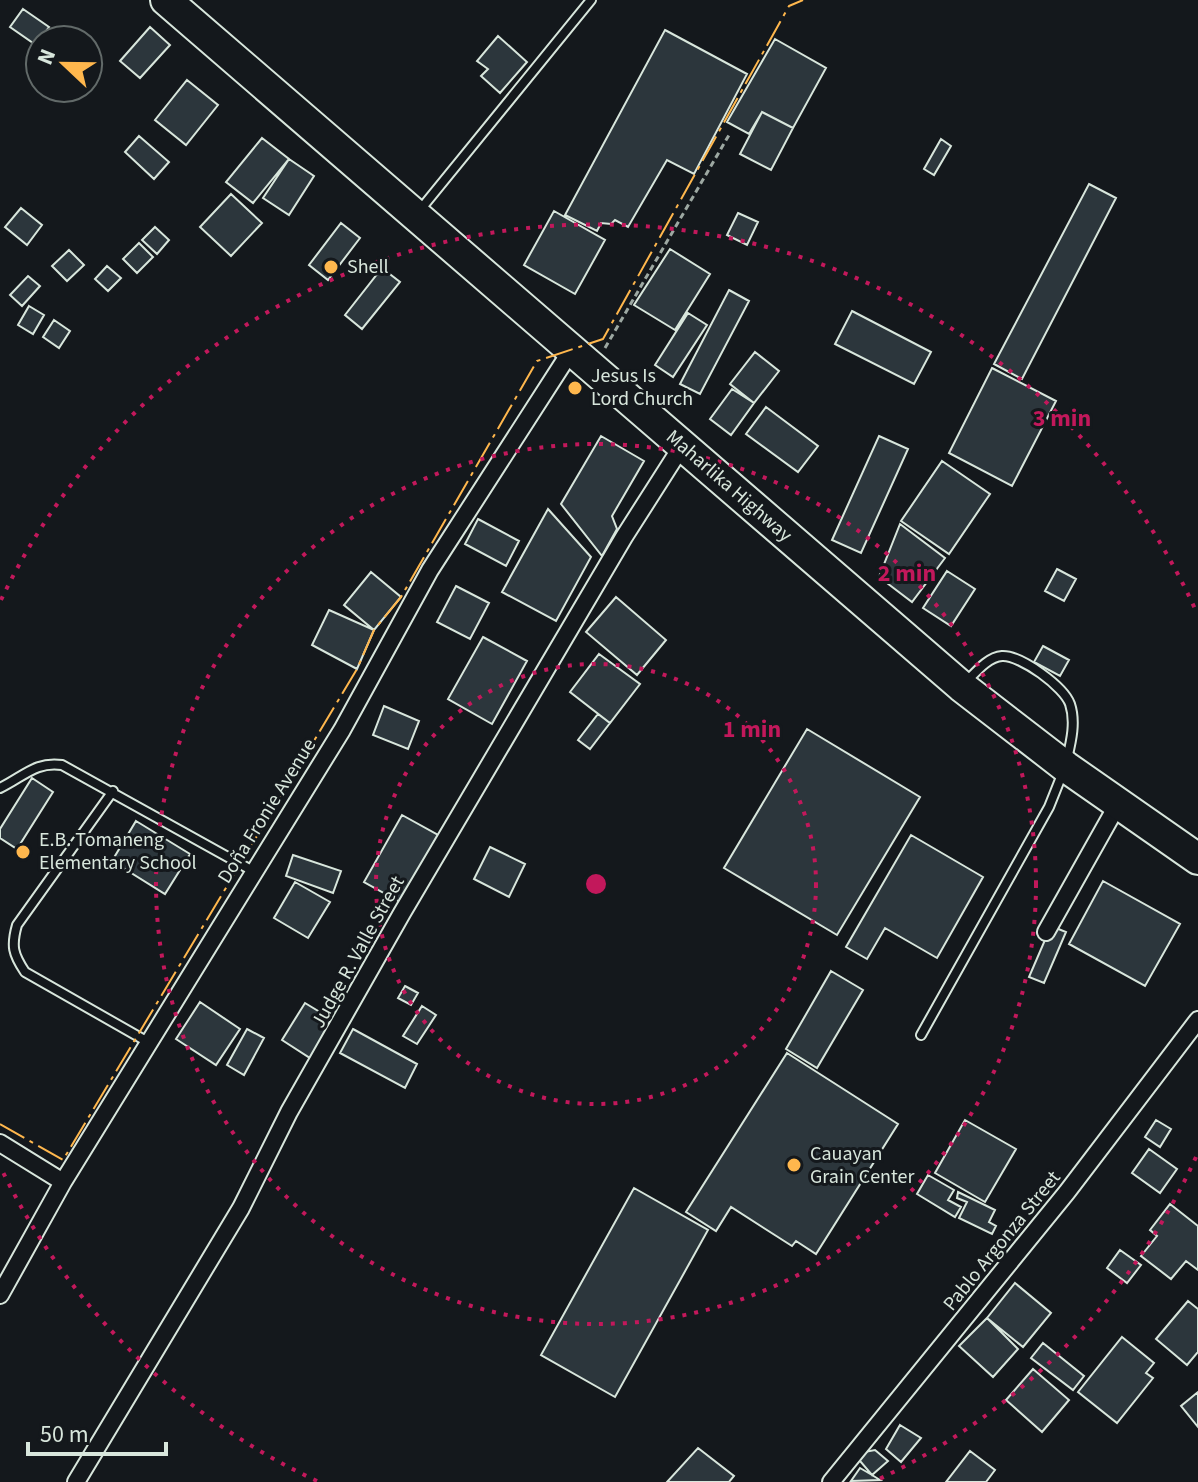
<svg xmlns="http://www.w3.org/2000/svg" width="1198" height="1482" font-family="'Source Sans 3',sans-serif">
<rect width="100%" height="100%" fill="#14181c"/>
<path fill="#2c363c" stroke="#d8e6dc" stroke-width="2" d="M23 9 49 27 36 45 10 27Z
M150 27 170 45 140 78 120 61Z
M665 30 747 74 694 174 667 160 628 227 615 220 611 224 601 223 597 231 565 215Z
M498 36 527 62 500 93 481 76 488 69 477 61Z
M775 39 826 68 793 128 762 112 749 134 727 122Z
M187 80 218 105 186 145 155 120Z
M762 112 793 128 771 170 740 154Z
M139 136 169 162 154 179 125 152Z
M262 138 289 159 253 203 226 182Z
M941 139 951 146 934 175 924 169Z
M289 159 314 176 289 215 263 198Z
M1089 184 1116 198 1022 379 994 364Z
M231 194 262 223 231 256 200 227Z
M21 208 42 225 27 245 5 227Z
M554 211 605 240 575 294 524 265Z
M738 213 758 222 747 245 727 235Z
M341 223 360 238 328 280 309 265Z
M155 227 169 240 157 254 142 240Z
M139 243 153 257 137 273 123 259Z
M670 249 710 274 675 330 634 305Z
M69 250 84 265 67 281 52 266Z
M107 266 121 278 108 291 95 279Z
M382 268 400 282 362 329 345 315Z
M28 276 40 286 22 306 10 295Z
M729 290 749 301 700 394 680 384Z
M29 306 44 315 33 334 18 325Z
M852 311 931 352 914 384 835 344Z
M688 313 707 325 673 377 655 365Z
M54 320 70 331 59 348 43 337Z
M755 352 779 371 754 403 730 384Z
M992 368 1056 401 1012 486 949 453Z
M732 389 754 403 731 435 710 419Z
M766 407 818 446 798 472 746 434Z
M601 436 644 461 612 516 617 529 602 556 561 504Z
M879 436 908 449 861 553 832 540Z
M942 461 990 494 949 554 901 521Z
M548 509 591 557 556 621 502 592Z
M478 519 519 541 506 566 465 544Z
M900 524 945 558 912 602 879 577Z
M1057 569 1076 579 1064 601 1045 591Z
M947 571 975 589 951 626 923 608Z
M371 572 401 597 374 630 344 605Z
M456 586 489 603 470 639 437 622Z
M616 597 666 640 637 675 586 632Z
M329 610 374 630 357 669 312 645Z
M483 637 527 661 492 724 448 699Z
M1043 646 1069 660 1060 676 1034 662Z
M599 654 640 684 610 723 570 692Z
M384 706 419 721 408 749 373 735Z
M598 714 610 723 590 749 578 740Z
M807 729 920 797 837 935 724 868Z
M32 778 53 792 17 849 0 838V829Z
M402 815 438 835 400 902 364 882Z
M136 821 190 854 165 894 112 861Z
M911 835 983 877 937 958 885 928 867 959 846 947Z
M490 847 525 864 509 897 474 879Z
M293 855 341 871 333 893 286 876Z
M1103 881 1180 924 1145 986 1069 944Z
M295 882 330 902 308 938 274 918Z
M1051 926 1066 932 1044 983 1029 977Z
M831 971 863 990 817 1068 786 1049Z
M405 986 418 993 411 1005 398 998Z
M200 1002 240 1029 216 1065 176 1039Z
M305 1003 333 1020 310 1058 282 1040Z
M422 1006 436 1015 417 1044 403 1036Z
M247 1029 264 1038 244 1075 227 1065Z
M353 1029 417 1064 405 1088 340 1053Z
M787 1053 898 1124 816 1254 796 1241 792 1246 731 1207 716 1231 686 1212Z
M965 1120 1016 1149 985 1202 935 1173Z
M1156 1120 1171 1129 1160 1147 1145 1137Z
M1149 1149 1177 1169 1160 1193 1132 1173Z
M928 1175 954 1190 948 1200 961 1207 955 1217 917 1194Z
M634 1188 708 1230 615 1397 541 1355Z
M958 1192 995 1210 989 1222 996 1226 992 1234 959 1218 967 1202 957 1198Z
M1170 1204 1198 1226V1270L1186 1261 1171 1279 1141 1256 1157 1236 1150 1230Z
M1120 1250 1141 1265 1127 1283 1107 1268Z
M1015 1283 1051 1313 1023 1347 987 1318Z
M1188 1301 1198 1309V1352L1187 1365 1156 1339Z
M987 1318 1018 1349 993 1377 959 1346Z
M1122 1337 1154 1363 1146 1373 1153 1378 1117 1423 1078 1392Z
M1043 1343 1084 1376 1073 1390 1031 1358Z
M1033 1369 1069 1400 1042 1432 1006 1400Z
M1198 1392V1427L1181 1406Z
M900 1425 921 1438 901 1462 886 1449Z
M698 1448 734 1476 729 1482H667Z
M875 1450 888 1461 872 1475 854 1454Z
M970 1451 995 1470 986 1482H946Z
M860 1468 872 1475 880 1480 851 1481Z"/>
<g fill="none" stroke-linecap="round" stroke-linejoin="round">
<defs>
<path id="lane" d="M420 210 591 0
M967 681C976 672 988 657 1002 656 1021 655 1064 687 1070 704 1076 722 1071 742 1067 759
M0 788C23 777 36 761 62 765L253 871
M113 791 17 925C11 946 13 954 25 972L148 1042
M921 1035 1049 807 1063 772"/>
<path id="street" d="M1046 932 1118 804
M0 1143 63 1182
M0 1295 63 1182 342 730 430 570 571 351
M76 1482 241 1208 289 1112 402 913 624 537 682 446
M831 1482 1067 1192 1198 1020"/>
<path id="highway" d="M166 0 961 686 1066 767 1198 859"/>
</defs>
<use href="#lane" stroke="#d8e6dc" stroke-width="12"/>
<use href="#street" stroke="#d8e6dc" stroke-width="20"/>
<use href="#highway" stroke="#d8e6dc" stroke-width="34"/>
<path stroke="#9da8a2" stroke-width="3" stroke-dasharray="6 4" stroke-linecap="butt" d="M605 348 729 135"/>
<use href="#lane" stroke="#14181c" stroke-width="8"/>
<use href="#street" stroke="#14181c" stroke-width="16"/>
<use href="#highway" stroke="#14181c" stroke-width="30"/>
<path stroke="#ffb74d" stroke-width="2" stroke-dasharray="28 6 4 6" stroke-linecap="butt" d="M0 1124 63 1160 357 669 374 630 401 597 537 361 603 339 789 6 803 0"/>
</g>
<g fill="none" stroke="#c2185b" stroke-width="4" stroke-dasharray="4 8">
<circle cx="596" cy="884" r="220"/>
<circle cx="596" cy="884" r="440"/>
<path d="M1196 1157A659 659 0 0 1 875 1481M317 1481A659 659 0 0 1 1 1168M1 600A659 659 0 0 1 1196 611"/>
</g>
<g fill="#ffb74d" stroke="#14181c" stroke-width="3">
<circle cx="331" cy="267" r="8"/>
<circle cx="575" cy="388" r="8"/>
<circle cx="23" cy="852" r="8"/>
<circle cx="794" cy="1165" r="8"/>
</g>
<g text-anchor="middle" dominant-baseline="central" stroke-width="6" stroke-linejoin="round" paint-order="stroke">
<g font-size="20" fill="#d8e6dc" stroke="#14181c" text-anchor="start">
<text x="347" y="267">Shell</text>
<text x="591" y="376">Jesus Is<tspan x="591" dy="23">Lord Church</tspan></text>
<text x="39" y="840">E.B. Tomaneng<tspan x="39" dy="23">Elementary School</tspan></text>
<text x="810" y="1154">Cauayan<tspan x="810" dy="23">Grain Center</tspan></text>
</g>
<g font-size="20" fill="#d8e6dc" stroke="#14181c">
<text transform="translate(729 486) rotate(41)">Maharlika Highway</text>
<text transform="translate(267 811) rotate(-58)">Doña Fronie Avenue</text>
<text transform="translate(358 952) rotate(-61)">Judge R. Valle Street</text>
<text transform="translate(1002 1241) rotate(-51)">Pablo Argonza Street</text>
</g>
</g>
<circle cx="596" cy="884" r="12" fill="#c2185b" stroke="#14181c" stroke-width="4"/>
<g font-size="24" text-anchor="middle" font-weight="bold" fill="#c2185b" stroke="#14181c" stroke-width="6" stroke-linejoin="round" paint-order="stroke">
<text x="1062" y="426">3 min</text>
<text x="907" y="581">2 min</text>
<text x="752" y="737">1 min</text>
</g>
<g transform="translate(64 64) rotate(292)"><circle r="38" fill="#14181c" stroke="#626a69" stroke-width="2"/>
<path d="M0-6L14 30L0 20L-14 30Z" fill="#ffb74d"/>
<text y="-12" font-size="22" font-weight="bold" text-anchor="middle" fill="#d8e6dc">N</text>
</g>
<path d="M28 1442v12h138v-12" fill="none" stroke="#d8e6dc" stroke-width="4"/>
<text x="40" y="1442" font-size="24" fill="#d8e6dc" stroke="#14181c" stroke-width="6" paint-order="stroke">50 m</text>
</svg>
